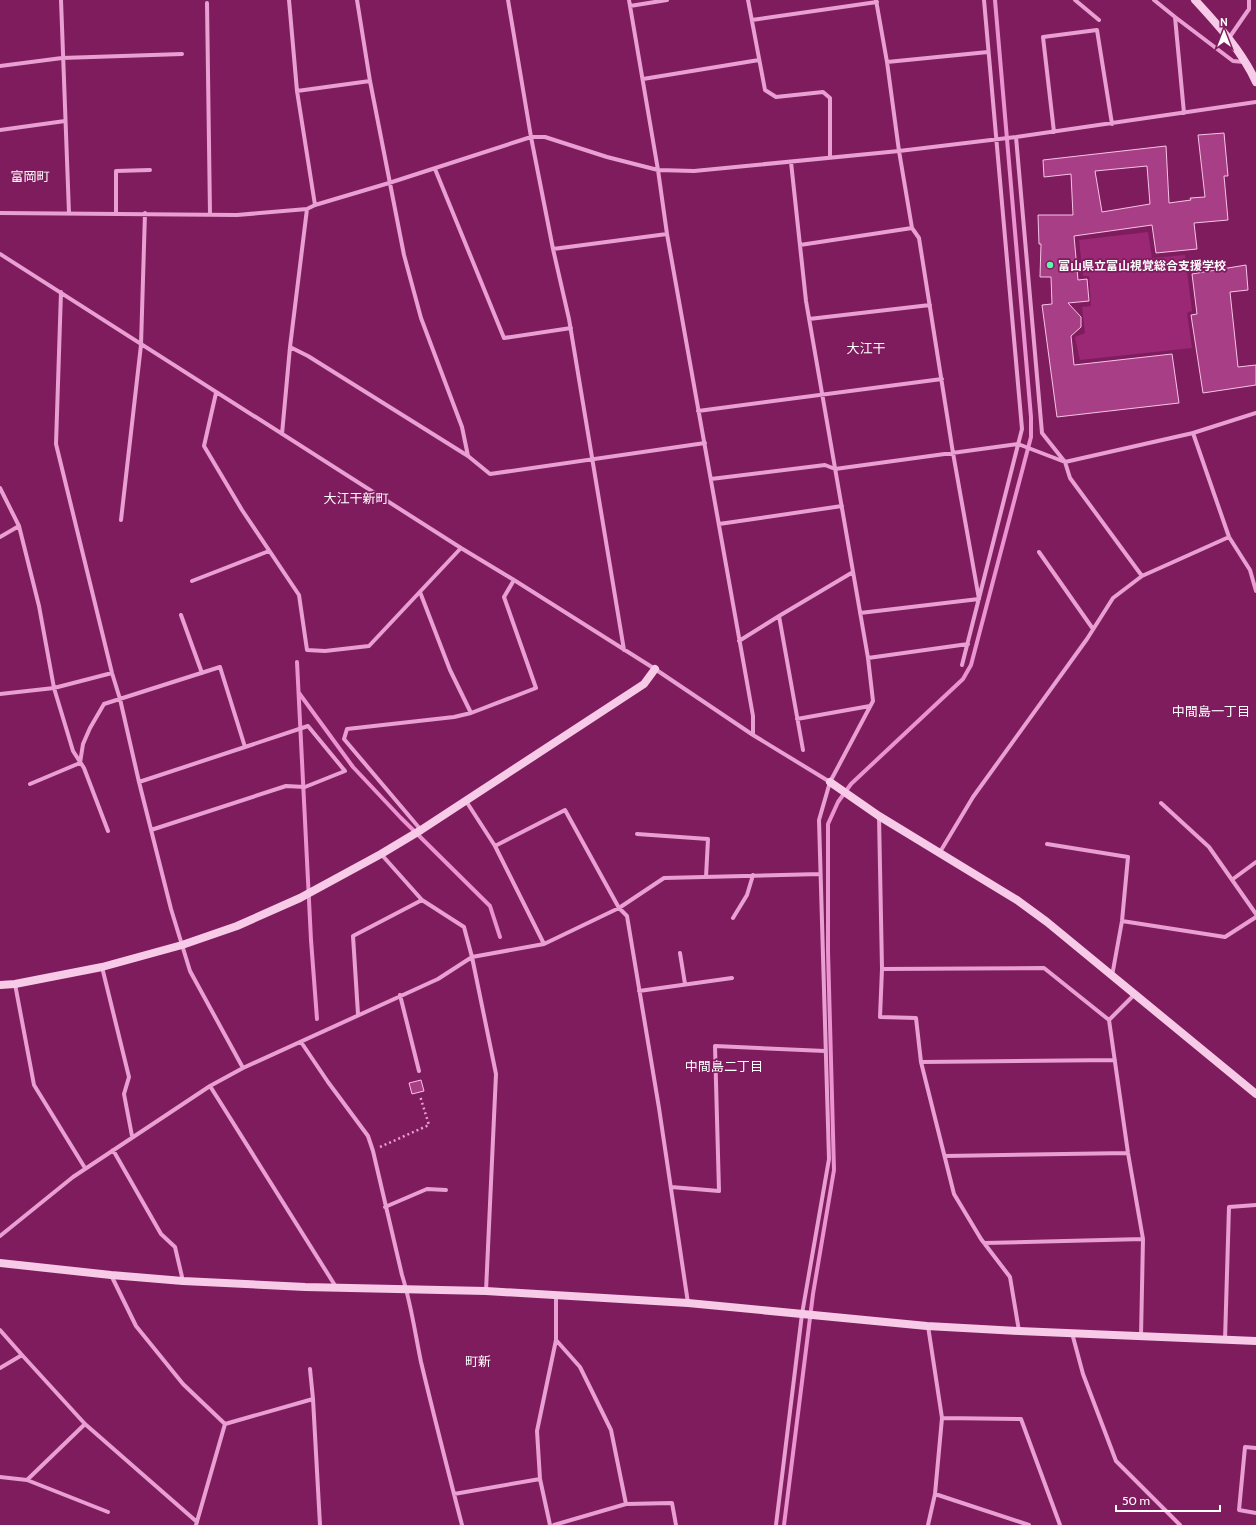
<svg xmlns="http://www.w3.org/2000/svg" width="1256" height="1525" font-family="Cabin,'Noto Sans JP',sans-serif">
<rect width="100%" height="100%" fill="#7f1c5e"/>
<path fill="#9a2875" d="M1148 232 1152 258 1185 255 1192 311 1187 313 1192 348 1080 360 1075 337 1085 333 1082 307 1091 306 1089 276H1083L1079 240Z"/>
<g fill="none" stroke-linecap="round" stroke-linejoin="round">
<path stroke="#eb92d0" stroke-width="4" d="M297 662 311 940 317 1019
M299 693 353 767 401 818 490 906 500 937
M784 1525 813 1294 834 1170 828 951V824L838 802 851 784 963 679 971 665 1031 437V417L995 0"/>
</g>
<path fill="#a83f86" stroke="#f7c3e7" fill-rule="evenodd" d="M1224 133 1228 176H1224L1228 220 1194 223 1197 249 1156 253 1152 225 1074 236 1078 280 1087 279 1089 301 1068 303 1081 317V327L1071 336 1074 365 1172 354 1179 403 1057 417 1042 305 1052 304 1051 277H1040L1041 244H1039L1038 215H1073L1071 174 1044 177 1043 160 1166 146 1169 203 1191 200 1190 198 1205 197 1198 135ZM1147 166 1150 204 1102 212 1095 171Z
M1246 265 1248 290 1230 292 1238 367 1256 365V385L1203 393 1191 315 1197 314 1192 274Z
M421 1080 424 1091 412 1094 409 1083Z"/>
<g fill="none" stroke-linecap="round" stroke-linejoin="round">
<path stroke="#e99fd2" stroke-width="2.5" stroke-dasharray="2 3" stroke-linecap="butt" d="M380 1147 429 1125 420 1096"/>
<path stroke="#e99fd2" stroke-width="4" d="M61 0 69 213
M289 0 297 91
M357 0 370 81 404 255 421 318 462 427 468 456
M508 0 531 137 553 249 569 319 624 650
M629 0 658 170 667 234 753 716V735
M748 0 765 90 776 97 823 92 830 98V158
M876 0 887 62
M1075 0 1099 20
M1154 0 1175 17 1184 113
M207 3 210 214
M630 6 667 0
M1175 17 1233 61 1244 62
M752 20 877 2
M1229 38 1249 9V0
M0 66 62 58 182 54
M643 79 759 60
M0 130 65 121
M1054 132 1043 37 1097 30 1112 124
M1016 137 1042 433 1065 462 1070 478 1142 576
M435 169 504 338 571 328
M315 205 297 91 370 81
M0 213 237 215 307 209 315 205 389 183 531 137H545L607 157 658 170 694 171 899 151 1016 137 1256 102
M116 213V171L150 170
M800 245 912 228
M553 249 667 234
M0 254 461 548 514 580 655 669 753 735 830 782
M61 292 56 444 112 673 120 699 139 782 171 909 190 971 243 1068
M809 319 930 305
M290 347 308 356 468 456 490 474 705 443
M216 393 204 446 242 510 299 595 307 650 325 651 369 646 461 548
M698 411 942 379
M1256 413 1193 433 1229 537 1250 570 1256 591
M282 434 290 347 307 209
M711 479 825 465 835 469 1018 444 1065 462 1193 433
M0 488 19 526 39 606 54 688 73 751 84 768 108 831
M121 520 141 345 145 213
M719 524 842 506
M0 537 19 526
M1039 552 1093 629
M192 581 269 551
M420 592 450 670 471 713 536 688 504 597 514 580
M860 613 979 599 953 453 919 238 912 228 899 151 887 62 988 52
M181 615 202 673
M779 616 853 572
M739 641 779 616 803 750
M868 658 968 644
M962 665 1022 429 984 0
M0 694 54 688 112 673
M797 719 870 706
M30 784 80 763 83 744 90 728 104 704 220 667 245 747 139 782
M466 801 495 846
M1161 803 1209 847 1256 914
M879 816 882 969 880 1017 916 1018 921 1062 954 1194 981 1239 1010 1277 1019 1331
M151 830 286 786 305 787 345 771 308 726 245 747
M421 830 344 739 347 729 454 717 471 713
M637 834 708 839 706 877
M1047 844 1128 857 1122 921 1112 976
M940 852 973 797 1087 639 1113 598 1142 576 1229 537
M381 854 422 900
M1233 879 1256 862
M733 918 747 895 753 875
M1122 921 1225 937 1256 917
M544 944 495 846 565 810 619 908 627 916 659 1108 688 1303
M680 953 685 984
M102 967 129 1077 124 1094 132 1136
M882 969 1044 968 1109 1020
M15 984 34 1085 85 1168
M639 991 732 978
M400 995 419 1071
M1134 995 1109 1020 1128 1153 1143 1239 1141 1336
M358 1014 353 936 422 900 464 927 472 957 544 944 619 908 664 878 820 874
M301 1042 328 1082 368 1136 373 1151 402 1275C411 1303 415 1333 421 1362 434 1416 448 1471 462 1525
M921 1062 1115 1060
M210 1086 336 1287
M113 1150 161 1234 175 1247 183 1281
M945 1156 1128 1153
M671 1187 719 1191 715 1046 825 1051
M385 1207 427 1189 446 1190
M0 1236 73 1177 210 1086 243 1068 438 979 472 957 496 1074 486 1291
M984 1243 1143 1239
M111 1275 136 1326 183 1384 225 1424 196 1525
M556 1295V1340L580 1367 611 1430 626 1504 672 1503 676 1525
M928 1326 942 1418 935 1494 928 1525
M0 1330 22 1355
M1072 1333 1083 1374 1116 1461 1180 1525
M1225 1340 1229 1207 1256 1205
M0 1368 22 1355 85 1424 197 1522
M313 1399 320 1525
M942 1418 1021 1419 1060 1525
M225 1424 313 1399 310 1369
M1256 1448 1245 1447 1239 1510 1256 1513
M0 1477 27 1480 85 1424
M540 1479 550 1525
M27 1480 108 1512
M454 1494 540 1479 537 1431 556 1340
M935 1494 1029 1525
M554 1525 626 1504
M776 1525 802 1314 829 1159 819 820 830 782 873 701 868 658 806 301 791 162"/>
<path stroke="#f7cae8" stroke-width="8" d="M1195 0C1218 25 1242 51 1256 82
M830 782 879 816 1017 900 1047 922 1256 1094
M0 985 15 984 102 967 182 945 237 926 300 898 381 854 421 830 644 684 655 669
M0 1263 111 1275 183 1281 305 1287 486 1291 688 1303 927 1326 1019 1331 1256 1341"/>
</g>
<circle fill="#5cfaa8" stroke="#7f1c5e" stroke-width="1.5" cx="1050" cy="265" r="4"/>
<g text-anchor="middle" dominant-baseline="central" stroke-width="3.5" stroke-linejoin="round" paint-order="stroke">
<g font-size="12" font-weight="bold" fill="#fff" stroke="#7f1c5e" text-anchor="start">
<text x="1058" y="265">富山県立富山視覚総合支援学校</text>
</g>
<g font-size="13" fill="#fff" stroke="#7f1c5e">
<text x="30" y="176">富岡町</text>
<text x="866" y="348">大江干</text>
<text x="356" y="498">大江干新町</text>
<text x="1211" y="711">中間島一丁目</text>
<text x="724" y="1066">中間島二丁目</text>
<text x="478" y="1361">町新</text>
</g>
</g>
<g transform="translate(1224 32)" stroke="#7f1c5e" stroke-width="3" paint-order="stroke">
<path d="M0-3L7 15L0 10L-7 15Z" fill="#ffffff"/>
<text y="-6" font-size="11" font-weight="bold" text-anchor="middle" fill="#ffffff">N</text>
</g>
<path d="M1116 1505v6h104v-6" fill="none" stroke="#ffffff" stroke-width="2"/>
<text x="1122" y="1505" font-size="12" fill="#ffffff" stroke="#7f1c5e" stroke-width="3" paint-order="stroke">50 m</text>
</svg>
